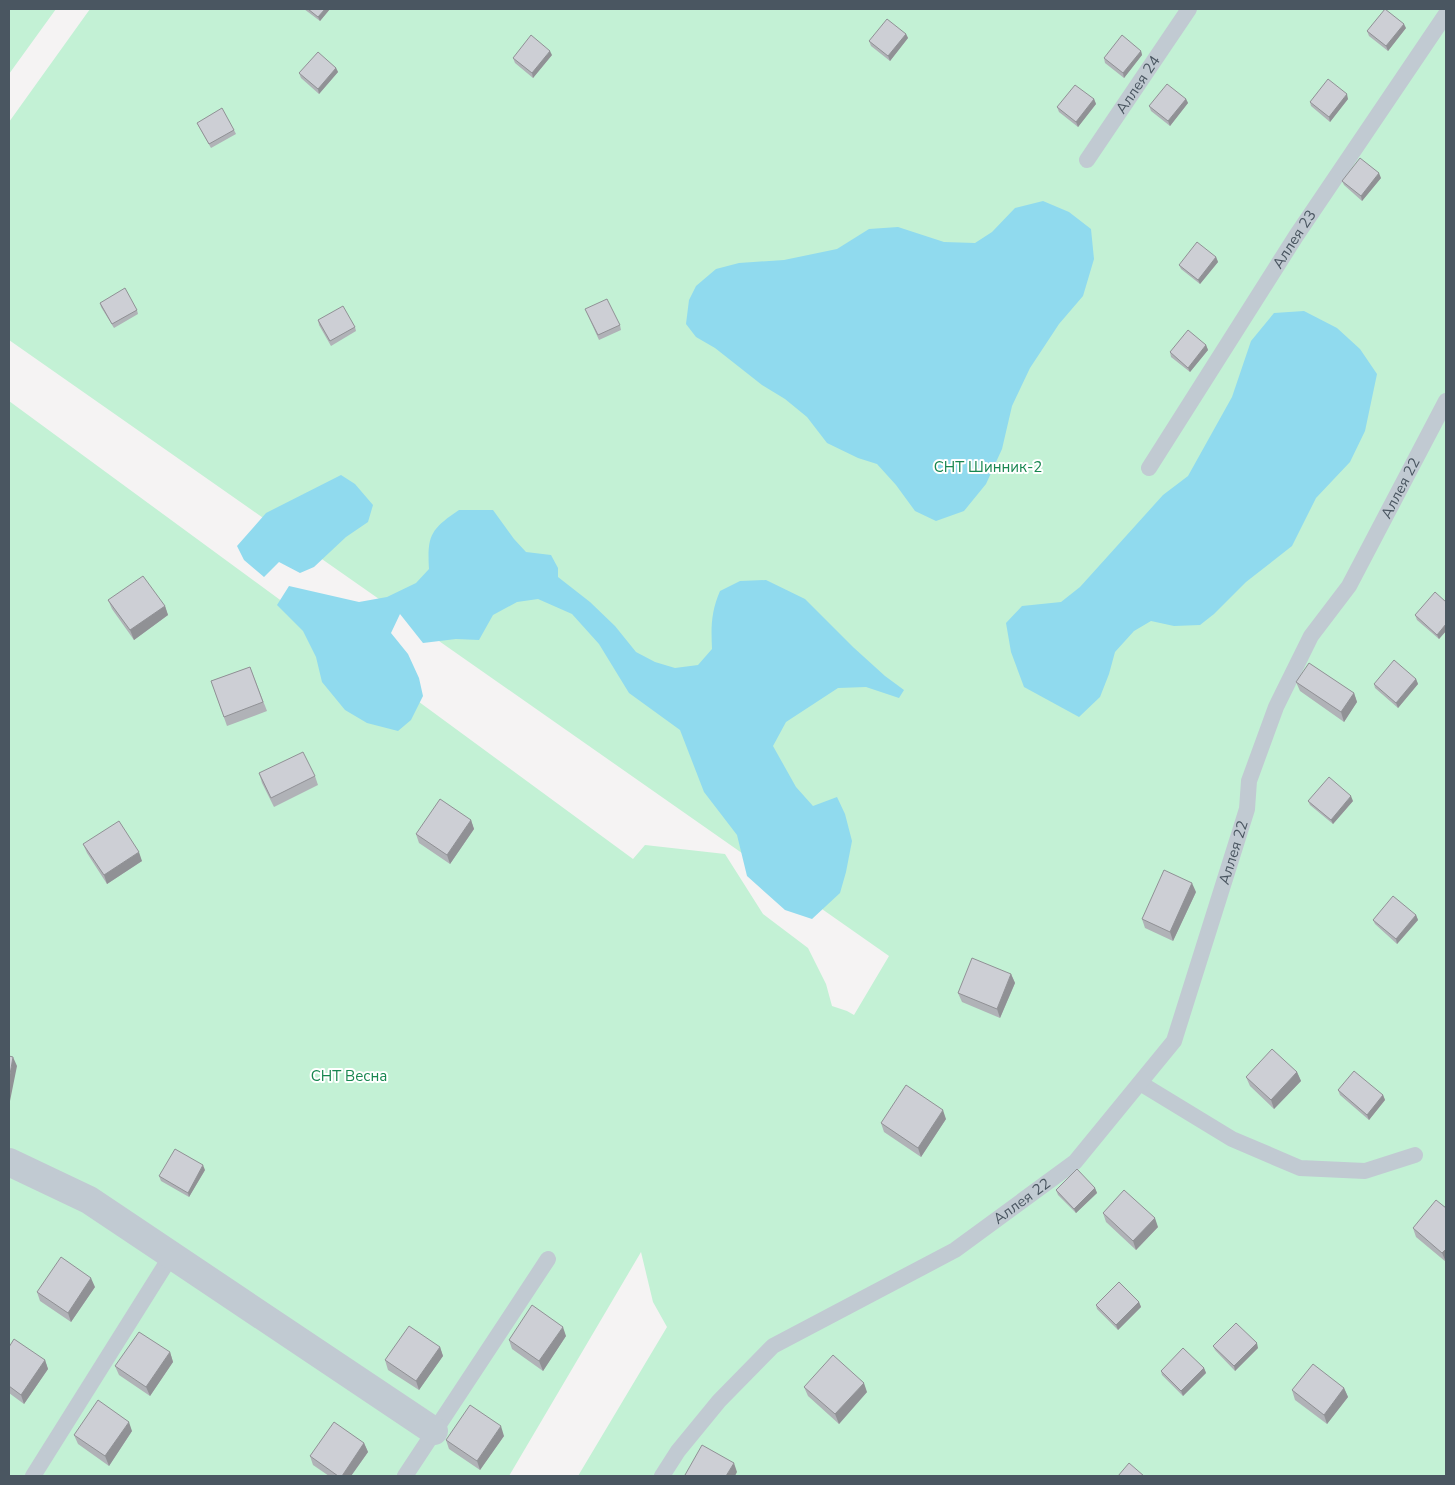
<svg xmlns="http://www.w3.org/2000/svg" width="1455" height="1485" font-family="'Nunito Sans',sans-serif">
<rect width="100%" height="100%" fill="#f5f3f3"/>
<path fill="#c3f1d5" d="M9 9H56L9 74Z
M90 9H1446V1476H578L667 1327 653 1302 641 1252 509 1476H9V401L633 859 645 845 725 854 763 914 808 948 826 984 832 1006 847 1011 854 1015 889 956 9 340V122Z"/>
<path fill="#90daee" d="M1043 201 1069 212 1091 229 1094 259 1083 296 1059 324 1030 368 1012 406 1002 449 986 484 964 511 936 521 915 511 896 485 877 464 858 458 827 443 807 417 785 399 762 385 715 348 696 337 686 324 689 300 696 286 716 269 739 263 784 260 837 249 869 229 898 227 944 242 975 243 992 232 1015 208Z
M1304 311 1337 328 1360 349 1377 374 1365 431 1350 462 1316 498 1292 546 1246 582 1214 614 1200 625 1174 626 1151 621 1134 631 1115 652 1109 674 1100 697 1079 717 1024 687 1011 652 1006 623 1022 606 1061 602 1080 587 1163 495 1188 476 1232 397 1251 341 1274 313Z
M341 475 355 484 373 505 368 522 346 537 314 567 300 573 279 562 264 577 244 560 237 546 266 513Z
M459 510H493L514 539 526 552 551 555 558 568V577L590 602 615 626 636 652 655 662 675 668 698 665 712 649C711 627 711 612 720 591L740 581 766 580 805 599 853 647 885 676 904 690 899 698 866 687 838 688 786 722 773 746 796 787 813 806 837 797 845 814 852 841 846 872 840 893 812 919 785 910 747 876 737 835 704 792 680 730 629 693 599 644 572 614 538 599 517 602 493 615 479 640 456 639 423 643 400 614 391 633 408 654 419 678 423 696 411 720 398 731 367 723 345 710 322 682 316 657 303 631 277 605 289 586 359 602 387 597 416 583 429 569C427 535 431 529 459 510Z"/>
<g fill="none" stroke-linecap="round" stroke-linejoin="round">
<g stroke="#c1cad2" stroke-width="16">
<path id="s1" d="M1087 160 1189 9"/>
<path id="s2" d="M1149 468 1296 236 1446 14"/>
<path d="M1140 1083 1232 1139 1300 1168 1365 1171 1415 1155"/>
<path d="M33 1476 171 1256"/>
<path d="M405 1476 548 1259"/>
<path id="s3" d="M662 1476 678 1451 719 1401 773 1346 955 1250 1075 1162 1174 1041 1247 809 1249 781 1276 707 1311 636 1349 586 1446 401"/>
</g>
<path stroke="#c1cad2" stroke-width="28" d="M9 1162 89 1200 434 1431"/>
</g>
<path fill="#b0b2b7" d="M304 9H330L320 21Z
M1406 28 1388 51 1369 36 1367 31Z
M906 34 908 38 890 61 871 46 869 41Z
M1141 51 1142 55 1124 78 1105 63 1104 58Z
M552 55 533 78 515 63 513 58Z
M336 68 338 72 319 94 301 78 299 73Z
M1094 99 1096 104 1078 127 1059 112 1057 107Z
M1186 99 1188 103 1170 126 1151 111 1149 106Z
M1348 99 1330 122 1311 106 1310 102Z
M197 123 234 130 236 134 211 148 199 127Z
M1381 178 1362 201 1344 185 1342 181Z
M1216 257 1218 262 1200 284 1181 269 1179 265Z
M100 303 137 310 138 314 114 328 101 307Z
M585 309 620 325 621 330 599 340Z
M318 320 355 327 356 331 331 346 319 325Z
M1206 345 1208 350 1190 372 1171 357 1170 352Z
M108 600 165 606 168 615 134 640 112 609Z
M1446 602V631L1439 639 1417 620 1415 615Z
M250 667 267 711 227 726 211 681Z
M1416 679 1418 684 1398 708 1375 688 1374 684Z
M1296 682 1354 693 1357 702 1344 722 1300 691Z
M259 773 315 776 318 785 274 807 262 783Z
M1308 801H1353L1333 824 1310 805Z
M471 820 474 829 450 864 419 843 416 834Z
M83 844 142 861 107 884 87 853Z
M1196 892 1173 941 1145 928 1142 919Z
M1416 915 1418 920 1397 944 1375 924 1373 920Z
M1011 974 1015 983 1000 1018 962 1002 958 993Z
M1297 1072 1301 1081 1274 1109 1250 1086 1246 1077Z
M1338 1090 1383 1095 1385 1100 1369 1120 1340 1095Z
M946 1119 921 1157 884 1132 881 1123Z
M205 1170 189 1197 161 1181 159 1176Z
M1095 1188 1097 1193 1076 1213 1058 1195 1056 1190Z
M1446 1208V1262L1416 1237 1413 1228Z
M1103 1213 1158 1227 1136 1250 1106 1222Z
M95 1287 71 1322 40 1301 37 1292Z
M1139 1302 1141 1307 1118 1330 1097 1309 1096 1305Z
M566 1336 543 1371 512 1349 509 1340Z
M1213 1346 1258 1348 1235 1371 1215 1350Z
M9 1347 45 1360 48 1369 24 1404 9 1393Z
M440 1347 443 1356 419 1390 388 1370 385 1360Z
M170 1352 173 1362 150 1396 119 1375 115 1366Z
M1204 1368 1206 1373 1183 1396 1162 1375 1161 1371Z
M804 1387 867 1392 839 1424 808 1396Z
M1344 1388 1348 1397 1327 1424 1295 1400 1292 1390Z
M132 1431 109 1466 78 1444 74 1435Z
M504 1436 480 1470 449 1449 446 1440Z
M364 1443 368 1452 351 1476H329L313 1465 310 1456Z"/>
<path fill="#909195" d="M325 9H330L320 21 318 17Z
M1404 24 1406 28 1388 51 1386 46Z
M906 34 908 38 890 61 888 56Z
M550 51 552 55 533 78 532 73Z
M1141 51 1142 55 1124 78 1123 73Z
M336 68 338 72 319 94 318 89Z
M1347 94 1348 99 1330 122 1329 117Z
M1094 99 1096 104 1078 127 1076 122Z
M1186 99 1188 103 1170 126 1168 121Z
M1379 173 1381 178 1362 201 1361 196Z
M1216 257 1218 262 1200 284 1198 280Z
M1206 345 1208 350 1190 372 1188 368Z
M165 606 168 615 134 640 130 630Z
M1446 624V631L1439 639 1437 635Z
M1416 679 1418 684 1398 708 1396 703Z
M1354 693 1357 702 1344 722 1341 712Z
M1351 796 1353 801 1333 824 1331 820Z
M471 820 474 829 450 864 447 855Z
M139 852 142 861 107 884 104 875Z
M1192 883 1196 892 1173 941 1170 932Z
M1416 915 1418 920 1397 944 1396 939Z
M1011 974 1015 983 1000 1018 997 1009Z
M13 1057 17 1066 9 1106V1080Z
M1297 1072 1301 1081 1274 1109 1271 1100Z
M1383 1095 1385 1100 1369 1120 1367 1115Z
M943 1110 946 1119 921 1157 918 1148Z
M203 1165 205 1170 189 1197 188 1193Z
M1095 1188 1097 1193 1076 1213 1074 1209Z
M1155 1218 1158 1227 1136 1250 1133 1241Z
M1446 1249V1262L1442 1253Z
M91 1278 95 1287 71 1322 68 1313Z
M1139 1302 1141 1307 1118 1330 1116 1325Z
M563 1327 566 1336 543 1371 539 1361Z
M1257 1343 1258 1348 1235 1371 1234 1366Z
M440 1347 443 1356 419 1390 416 1381Z
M170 1352 173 1362 150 1396 146 1387Z
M45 1360 48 1369 24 1404 21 1395Z
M1204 1368 1206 1373 1183 1396 1181 1391Z
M864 1383 867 1392 839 1424 835 1414Z
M1344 1388 1348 1397 1327 1424 1324 1415Z
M129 1422 132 1431 109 1466 105 1456Z
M501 1426 504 1436 480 1470 477 1461Z
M364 1443 368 1452 351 1476H342Z
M734 1463 737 1472 735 1476H726Z"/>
<path fill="#cdcfd5" stroke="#909195" d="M308 9H325L318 17Z
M1385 9 1404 24 1386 46 1367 31Z
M887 19 906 34 888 56 869 41Z
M531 35 550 51 532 73 513 58Z
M1122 35 1141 51 1123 73 1104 58Z
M318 52 336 68 318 89 299 73Z
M1328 79 1347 94 1329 117 1310 102Z
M1167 84 1186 99 1168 121 1149 106Z
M1075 85 1094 99 1076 122 1057 107Z
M222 108 234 130 209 144 197 123Z
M1360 158 1379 173 1361 196 1342 181Z
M1197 242 1216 257 1198 280 1179 265Z
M125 288 137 310 112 324 100 303Z
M607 299 620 325 598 335 585 309Z
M343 306 355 327 330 341 318 320Z
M1188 330 1206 345 1188 368 1170 352Z
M143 576 165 606 130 630 108 600Z
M1435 592 1446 602V624L1437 635 1415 615Z
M1394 660 1416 679 1396 703 1374 684Z
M1309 663 1354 693 1341 712 1296 682Z
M250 667 263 702 224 717 211 681Z
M303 752 315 776 271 798 259 773Z
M1329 777 1351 796 1331 820 1308 801Z
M440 799 471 820 447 855 416 834Z
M119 821 139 852 104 875 83 844Z
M1164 870 1192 883 1170 932 1142 919Z
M1393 896 1416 915 1396 939 1373 920Z
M972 958 1011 974 997 1009 958 993Z
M1272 1049 1297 1072 1271 1100 1246 1077Z
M9 1056 13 1057 9 1080Z
M1354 1071 1383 1095 1367 1115 1338 1090Z
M906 1085 943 1110 918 1148 881 1123Z
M175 1149 203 1165 188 1193 159 1176Z
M1077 1169 1095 1188 1074 1209 1056 1190Z
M1124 1190 1155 1218 1133 1241 1103 1213Z
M1436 1200 1446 1208V1249L1442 1253 1413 1228Z
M61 1257 91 1278 68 1313 37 1292Z
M1119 1282 1139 1302 1116 1325 1096 1305Z
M532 1305 563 1327 539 1361 509 1340Z
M1236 1323 1257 1343 1234 1366 1213 1346Z
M409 1326 440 1347 416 1381 385 1360Z
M139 1332 170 1352 146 1387 115 1366Z
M14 1339 45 1360 21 1395 9 1386V1347Z
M1183 1348 1204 1368 1181 1391 1161 1371Z
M833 1355 864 1383 835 1414 804 1387Z
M1313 1364 1344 1388 1324 1415 1292 1390Z
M98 1400 129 1422 105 1456 74 1435Z
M470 1405 501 1426 477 1461 446 1440Z
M334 1422 364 1443 342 1476H338L310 1456Z
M702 1445 734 1463 726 1476H687L685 1475Z
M1129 1463 1144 1476H1118Z"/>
<g text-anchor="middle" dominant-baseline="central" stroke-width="4" stroke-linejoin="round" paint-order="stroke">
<g font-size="15" fill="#4a5661" stroke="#fff">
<text stroke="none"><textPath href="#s1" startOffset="91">Аллея 24</textPath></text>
<text stroke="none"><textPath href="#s2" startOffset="271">Аллея 23</textPath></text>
<text stroke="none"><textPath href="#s3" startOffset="1285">Аллея 22</textPath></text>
<text stroke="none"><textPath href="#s3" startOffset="880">Аллея 22</textPath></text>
<text stroke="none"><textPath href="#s3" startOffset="460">Аллея 22</textPath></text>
</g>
<g font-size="15" fill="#17864f" stroke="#fff">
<text x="988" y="467">СНТ Шинник-2</text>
<text x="349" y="1076">СНТ Весна</text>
</g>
</g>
<rect width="1455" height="1485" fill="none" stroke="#4a5661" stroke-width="20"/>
</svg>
